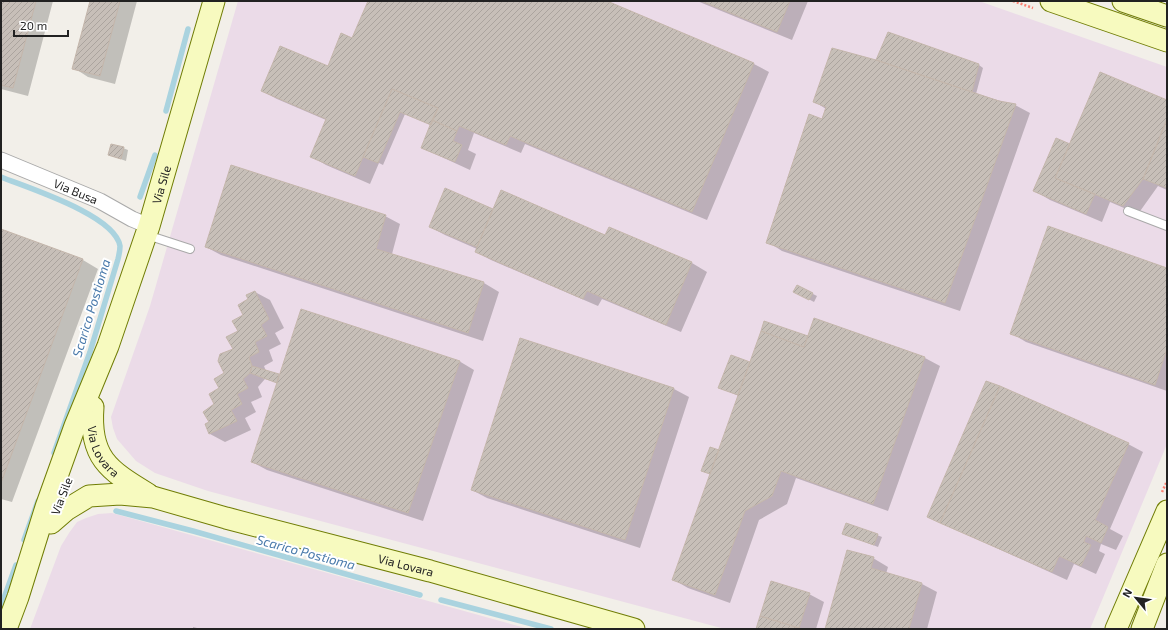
<svg xmlns="http://www.w3.org/2000/svg" width="1168" height="630" font-family="'Exo 2',sans-serif">
<defs>
<pattern id="building-hatch" width="6" height="6" patternUnits="userSpaceOnUse"><rect width="6" height="6" fill="#c7bfb8"/><path d="M-1 1l2-2M0 6l6-6M5 7l2-2" fill="none" stroke="#aba49e"/></pattern>
</defs>
<rect width="100%" height="100%" fill="#f2efe9"/>
<path fill="#ebdbe8" d="M238 1H979L1167 67V444L1090 629H725L208 491 155 473 136 461 117 439 113 428 111 417 150 306Z
M112 513 529 629H30L61 546 69 533 77 522 86 518 98 514Z"/>
<path fill="#0003" d="M1 1H53L28 96 1 89Z
M91 1H137L115 84 88 77 74 68Z
M369 1H605L754 64 769 72 707 220 525 144 521 153 474 133 468 150 476 154 470 170 422 148 432 125 405 114 383 165 379 163 370 184 326 165 311 156 326 120 277 99 262 91 328 67 353 39Z
M697 1H808L792 40Z
M876 61 979 65 983 68 976 94 1015 105 1030 113 960 311 782 251 768 242 826 109 815 102Z
M1167 101V190L1158 186 1138 214 1110 202 1102 222 1050 200 1035 191 1070 145Z
M123 148 128 150 126 161 109 155Z
M446 190 494 210 606 236 609 228 692 263 707 272 681 332 602 299 598 306 491 260 476 252 477 249 445 235 430 227Z
M385 216 400 224 392 254 484 283 499 292 483 341 221 255 206 247Z
M1 230 83 260 98 269 12 502 1 499Z
M1167 269V391L1026 342 1011 333Z
M797 286 817 296 814 302 799 294Z
M255 292 270 300 284 328 275 333 281 344 269 350 273 361 264 366 266 371 280 376 459 361 474 370 423 521 267 470 252 462 278 383 265 379 258 387 262 397 251 402 256 412 245 418 251 430 225 442 210 434 206 425 210 422 244 315 249 300Z
M815 319 925 358 940 366 888 511 796 478 787 504 759 520 730 603 688 588 674 580 739 396 720 388 751 363 808 338Z
M521 339 674 389 689 397 640 548 487 498 472 490Z
M1128 444 1143 452 1110 529 1123 536 1116 550 1101 544 1099 551 1105 554 1096 574 1074 564 1067 580 946 525Z
M844 534 877 535 882 537 878 547Z
M873 558 888 567 886 574 922 584 937 592 927 629H826Z
M772 582 809 594 824 602 816 629H757Z
M193 627 201 629H193Z"/>
<g fill="none" stroke-linecap="round" stroke-linejoin="round">
<path stroke="#aad3df" stroke-width="5.5" d="M166 111 188 29
M1 177C28 188 115 215 120 246 120 250 119 255 118 259L90 352 54 453
M140 197 155 155
M116 511 193 531 420 595
M24 540 38 501
M441 600 551 629
M1 606 16 565"/>
</g>
<path fill="url(#building-hatch)" stroke="#c4b6ab" d="M1 1H36L13 88 1 85Z
M90 1H120L100 76 72 69Z
M368 1H607L754 63 692 212 510 136 506 145 459 126 457 131 432 120 438 108 392 89 355 176 310 157 326 119 261 91 280 46 328 66 341 33 352 38Z
M701 1H790L777 32Z
M888 32 979 64 972 92 876 60Z
M832 48 876 60 999 101 1016 104 945 303 766 243 809 114 822 119 826 107 813 102Z
M1100 72 1167 100V119L1143 179 1123 206 1055 178Z
M392 89 438 108 431 125 400 112 378 163 363 157Z
M1167 119V188L1143 179Z
M432 120 457 131 453 141 462 145 455 162 421 148Z
M1056 138 1070 144 1055 178 1095 194 1086 214 1033 191Z
M111 144 124 147 121 159 108 155Z
M231 165 386 215 376 249 484 282 468 333 205 247Z
M445 188 493 209 477 247 429 227Z
M501 190 605 235 609 227 692 262 666 325 587 291 583 299 475 252Z
M1048 226 1167 268V349L1155 385 1010 334Z
M1 229 83 259 1 483Z
M797 285 813 293 809 300 793 292Z
M255 291 269 319 261 325 267 336 255 342 259 352 249 357 252 366 250 373 243 379 248 388 237 394 242 404 231 410 237 421 209 434 205 424 209 422 203 412 214 404 209 394 219 388 214 379 224 373 218 361 220 354 233 349 226 337 238 331 232 321 243 315 238 305 248 299 246 295Z
M301 309 460 361 408 513 251 462Z
M814 318 925 357 873 504 781 471 772 496 745 511 715 595 672 580 761 331 804 347Z
M764 321 808 336 804 347 761 331Z
M520 338 674 388 625 540 471 490Z
M731 355 750 362 738 395 718 388Z
M252 366 279 374 277 383 250 373Z
M986 381 1000 386 940 523 927 517Z
M1000 386 1129 443 1095 520 1108 527 1101 543 1086 536 1084 542 1091 545 1081 566 1059 556 1052 572 940 523Z
M710 447 719 450 710 474 701 471Z
M846 523 878 534 874 545 842 534Z
M847 550 874 557 871 568 922 583 909 629H825Z
M771 581 810 593 799 628 760 616Z
M760 616 799 628H800L756 629Z"/>
<g fill="none" stroke-linecap="round" stroke-linejoin="round">
<defs>
<path id="lane" d="M1128 211 1167 226
M147 235 190 249"/>
<g id="street">
<path id="s1" d="M1 160 100 201 132 219 149 226"/>
</g>
<g id="secondary">
<path d="M1051 1 1167 41"/>
<path d="M1123 1 1167 16"/>
<path id="s2" d="M93 407C89 457 108 470 148 494"/>
<path id="s3" d="M51 523 66 510 89 496 120 494 153 497 226 518 430 571 634 629"/>
<path id="s4" d="M6 629 18 597 46 507 75 426 108 346 149 226 214 1"/>
<path d="M1116 629 1167 511"/>
<path d="M1142 629 1167 564"/>
</g>
</defs>
<use href="#lane" stroke="#a9a9a9" stroke-width="10"/>
<use href="#street" stroke="#a9a9a9" stroke-width="17"/>
<use href="#secondary" stroke="#707d05" stroke-width="23"/>
<path stroke="#fa8072" stroke-width="2.5" stroke-dasharray="2 2" stroke-linecap="butt" d="M1013 1 1033 8
M1162 492 1167 481"/>
<use href="#lane" stroke="#fff" stroke-width="8"/>
<use href="#street" stroke="#fff" stroke-width="15"/>
<use href="#secondary" stroke="#f7fabf" stroke-width="21"/>
</g>
<g text-anchor="middle" dominant-baseline="central" stroke-width="4" stroke-linejoin="round" paint-order="stroke">
<g font-size="12" fill="#222" stroke="#fff">
<text stroke="none"><textPath href="#s4" startOffset="471">Via Sile</textPath></text>
<text stroke="none"><textPath href="#s1" startOffset="81">Via Busa</textPath></text>
<text stroke="none"><textPath href="#s2" startOffset="47">Via Lovara</textPath></text>
<text transform="translate(61 496) rotate(-69)">Via Sile</text>
<text stroke="none"><textPath href="#s3" startOffset="373">Via Lovara</textPath></text>
</g>
<g font-size="13" font-style="italic" fill="#4a7aab" stroke="#fff">
<text transform="translate(91 308) rotate(-73)">Scarico Postioma</text>
<text transform="translate(306 552) rotate(15)">Scarico Postioma</text>
</g>
</g>
<rect width="1168" height="630" fill="none" stroke="#222222" stroke-width="4"/>
<g transform="translate(1136 598) rotate(299)" stroke="#ffffff" stroke-width="3" paint-order="stroke">
<path d="M0-3L7 15L0 10L-7 15Z" fill="#222222"/>
<text y="-6" font-size="11" font-weight="bold" text-anchor="middle" fill="#222222">N</text>
</g>
<path d="M14 30v6h54v-6" fill="none" stroke="#222222" stroke-width="2"/>
<text x="20" y="30" font-size="12" fill="#222222" stroke="#ffffff" stroke-width="3" paint-order="stroke">20 m</text>
</svg>
